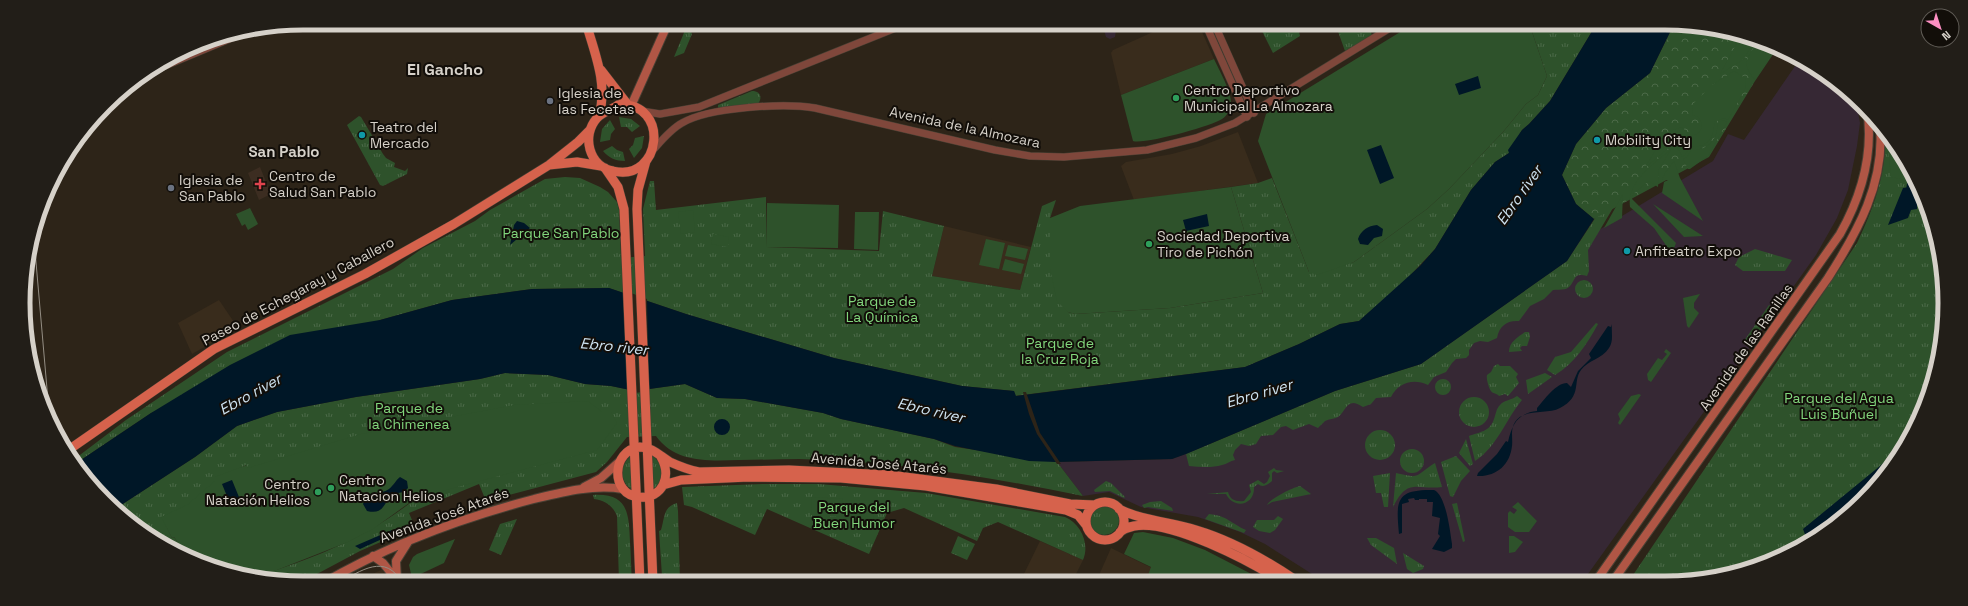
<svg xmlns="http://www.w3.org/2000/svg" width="1968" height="606" font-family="'Space Grotesk',sans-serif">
<defs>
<pattern id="grass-tufts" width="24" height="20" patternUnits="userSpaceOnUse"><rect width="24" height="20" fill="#2e522b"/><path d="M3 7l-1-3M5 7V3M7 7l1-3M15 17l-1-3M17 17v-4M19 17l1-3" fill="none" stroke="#4c6a48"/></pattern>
<pattern id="forest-crowns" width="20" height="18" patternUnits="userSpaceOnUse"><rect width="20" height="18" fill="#2e522b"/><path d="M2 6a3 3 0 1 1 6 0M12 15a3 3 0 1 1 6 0" fill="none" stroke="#4c6a48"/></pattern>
</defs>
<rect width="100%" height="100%" fill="#2d2418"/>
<path fill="#362834" d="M1102 23H1117L1115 37 1110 39 1106 37Z
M1800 59 1821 70 1856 101 1860 123 1857 146 1848 190 1837 218 1816 255 1583 581H1323L1265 544 1240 532 1198 517 1141 507 1109 492 1083 496 1057 462 1172 459 1421 364 1567 261 1579 242 1713 161 1728 134 1744 140Z"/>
<path fill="#392c1c" d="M1173 23H1198L1214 59 1121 95 1111 53 1113 50Z
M1238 132 1258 183 1134 200 1121 166 1126 162 1172 154 1201 146Z
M944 226 1031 247 1020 290 932 276Z
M219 300 238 328 192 354 178 323Z
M1040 541 1083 560 1072 582H1020Z
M1111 548 1152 568 1148 575 1161 582H1096Z
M382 570 391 583 355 582 381 570Z"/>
<path fill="#3c2d21" d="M260 167 271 194 259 200 248 173Z"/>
<path fill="url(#grass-tufts)" d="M688 23 692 34 684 53 674 57Z
M1258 23H1297L1300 36 1273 53Z
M1335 23H1369L1372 36 1345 51Z
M1529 23H1597L1550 101 1529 124 1522 130 1509 153 1495 162 1471 190 1435 249 1403 283 1359 321 1340 324 1299 344 1245 367 1015 396 1014 391 962 386 834 358 686 314 609 288 532 289 452 300 380 320 151 413 75 464 72 461 126 420 227 352 393 269 423 248 475 221 490 210 545 179 565 177 580 178 600 187 608 192 617 202 619 210 621 258 645 256 643 209 650 181H654L656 210 766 197V247L879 251 883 211 944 226 932 276 1020 290 1042 206 1056 200 1050 218 1068 312 1075 314 1170 308 1263 293 1231 187 1258 183 1272 178 1309 272 1354 262 1427 209 1449 189 1503 132 1526 104 1538 95 1547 76Z
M1720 28 1588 250 1589 271 1587 276C1573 272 1576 280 1569 287 1565 291 1559 289 1553 290L1544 299 1530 306 1519 321C1507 320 1499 326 1497 338L1488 342 1480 341 1474 343 1469 350V355L1466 358 1456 359 1452 363 1446 372 1434 377 1428 385C1413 378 1398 383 1391 397L1376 398 1371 404 1363 407C1347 396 1347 410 1338 417 1334 419 1329 419 1325 421 1323 423 1320 426 1318 428L1309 424 1293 430 1286 426 1281 427 1273 435 1261 436 1256 444 1249 446 1241 444 1235 450 1233 455 1235 460C1230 461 1227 464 1222 465 1212 468 1200 467 1189 466L1186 454 1335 391 1421 364 1567 261Z
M752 91C760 91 763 97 758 104L718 108V105Z
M359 116 361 117 383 154 386 158 395 163 394 167 405 171 408 168 407 174 383 186 380 185 347 125Z
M619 117 631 119 640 126 632 132 627 127H621Z
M610 120 615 129 611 134 610 140 600 142 602 129Z
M1885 132 1898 148 1924 196 1940 249 1945 303 1940 358 1908 443 1850 513 1772 562 1701 581H1629L1857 243C1874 207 1887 172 1885 132Z
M644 136 642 148 634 158 629 149 633 145 635 138Z
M612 146 617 150 623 152 625 161C616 161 609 158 603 151Z
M1755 249 1792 260 1785 271H1743L1735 265 1739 257Z
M1575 289a9 9 0 1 1 18 0a9 9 0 1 1-18 0Z
M1769 305 1775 309 1750 345 1744 341Z
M1596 323 1598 324C1587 344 1575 363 1555 375L1547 370 1555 357 1571 352Z
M1525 332H1529L1530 337 1527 346H1522L1520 348 1522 351 1509 352C1509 342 1518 337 1525 332Z
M1498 364 1500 366H1510L1518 374 1516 377 1519 383 1508 396 1505 394 1499 396C1497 393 1493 394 1491 391 1489 388 1486 379 1487 375L1491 372 1494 366Z
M505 373 548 375 585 384 611 386 635 391 685 384 717 398 745 399 823 413 841 419 934 439 955 447 1057 462 1083 496C989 477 895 461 799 459 779 459 758 460 738 460 709 461 675 463 656 436L627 437 607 462 596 472 486 501 479 484 409 513 415 527 360 551 300 583 251 578C310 560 368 538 416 498L249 471 246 465 215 482 191 504 163 519 172 538 174 537 188 557 148 536 115 509 195 457 237 426 277 412 356 397 480 379Z
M1545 373 1552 377 1528 394 1526 380Z
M1435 387a8 8 0 1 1 16 0a8 8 0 1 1-16 0Z
M1517 396 1522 400C1506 419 1497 447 1475 461L1469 436C1479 432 1490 432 1494 419 1496 414 1496 409 1500 405 1504 400 1512 400 1517 396Z
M1459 412a15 15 0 1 1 30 0a15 15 0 1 1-30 0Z
M1365 445a15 15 0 1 1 30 0a15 15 0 1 1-30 0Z
M1466 439 1473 464 1470 466 1459 453Z
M1400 461a12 12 0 1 1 24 0a12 12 0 1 1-24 0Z
M652 455C664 464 665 480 653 490Z
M631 456 634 491C619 483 619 465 631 456Z
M1456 456 1470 471 1461 481 1453 497 1450 496 1441 462Z
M1435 463 1442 487C1416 490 1408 477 1393 507L1396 473C1422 479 1414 476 1435 463Z
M1274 468 1276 470 1284 471 1277 473 1274 471 1272 473V481C1267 485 1263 488 1258 484L1254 487C1255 505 1234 510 1226 494H1207L1228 492C1230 500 1236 502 1244 501L1251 492 1249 485 1258 480 1264 484 1267 482 1270 476 1268 472Z
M1390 473 1388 507H1384L1381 493H1376L1373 476Z
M1106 481 1111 483 1125 497 1124 498 1110 491 1095 492 1094 490Z
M763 484H819L926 493 1065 517C1081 524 1090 544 1083 560L998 522 983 528 977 541 904 508 887 513 869 554 767 509 755 535 692 507 684 505 682 487Z
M1300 486 1311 494 1272 502 1267 505C1271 498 1294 487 1300 486Z
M593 495C628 493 629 513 630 542 631 555 631 569 632 582H619L617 516C613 506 605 500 594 499Z
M1161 501 1172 508 1173 511 1148 507 1144 508 1142 505 1150 502Z
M677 503 678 511 680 582 662 576 659 531 661 530C665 517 663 507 677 503Z
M1457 503 1465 541 1463 542 1452 504Z
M1089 520a15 15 0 1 1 30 0a15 15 0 1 1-30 0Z
M1209 514C1228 516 1230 523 1246 530L1244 533 1205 519Z
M1278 516 1283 519 1275 530 1270 533 1259 531 1253 527 1257 520H1274Z
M517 519 501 555 489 550 500 524Z
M958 536 975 544 967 560 951 553Z
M1367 538H1376L1394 548 1397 564 1371 545Z
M1403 553 1424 566 1423 569 1413 573 1407 569Z"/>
<path fill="url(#forest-crowns)" d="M1674 24 1720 28 1778 47 1755 81 1709 157 1594 219 1576 204 1562 175 1576 144 1606 108 1650 73Z"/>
<path fill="#2e522b" d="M1415 23H1529L1547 76 1538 95 1526 104 1503 132 1449 189 1427 209 1354 262 1317 275 1309 272 1258 141 1266 114Z
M1743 36 1755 39 1744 59 1720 74 1738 41Z
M1758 40 1777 47 1755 80C1740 62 1748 59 1758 40Z
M1214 59C1219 70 1233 94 1231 106 1230 110 1227 116 1222 119 1212 126 1143 145 1133 141L1121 95Z
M1734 71 1745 78 1746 87 1728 120 1724 118 1714 122C1715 137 1707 149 1690 146L1685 155 1682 157 1670 131 1682 127 1689 135C1700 137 1706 126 1698 117L1692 115 1693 104 1712 85Z
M1723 120 1727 122 1708 156 1690 169H1688L1683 159 1687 157 1691 150C1707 151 1719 139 1717 123Z
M1666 134 1672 145 1645 168 1663 137Z
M1887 135 1898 148 1916 182 1891 177Z
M1672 148 1659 169 1658 187 1649 181 1633 194 1632 199 1676 243 1672 254 1654 228 1630 207C1626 181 1656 163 1672 148Z
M1674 161 1680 178 1703 221 1662 193 1664 182 1668 180H1662L1665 173Z
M1231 187 1263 293 1170 308 1075 314 1068 312 1057 301 1050 269V218L1080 206Z
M1623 194 1622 218 1604 228Z
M767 203 839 205 838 248 766 247Z
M1653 204 1703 236 1684 237Z
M250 208 258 224 248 230 245 224 242 226 236 214Z
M693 210 695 232 681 234 678 212Z
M855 212H879L878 250 854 249Z
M713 234 729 237 728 247 711 244Z
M986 239 1005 243 999 269 979 265Z
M1008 245 1028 249 1025 260 1005 256Z
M1005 259 1024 264 1021 274 1002 270Z
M1700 294 1694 303V308L1699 313 1689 328 1687 326 1683 298Z
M1666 349 1671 353 1651 382 1648 380 1647 374 1658 358 1662 360 1667 354 1664 352Z
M1639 394 1641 395 1620 425 1618 423 1620 419 1618 414 1631 396Z
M588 401 602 412H611L617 423 597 450 416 498 373 529 348 542 277 570 248 578 196 562 188 557 174 537 172 538 161 517 187 505 215 481V477L247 465 248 468 361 434 514 405Z
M812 497 843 499 842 517 811 515Z
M846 500 875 501 873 519 845 517Z
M1518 502 1537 521 1529 532H1515L1508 527V513L1510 511 1514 514 1517 510 1512 507Z
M1143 532 1173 538 1205 550 1265 581 1161 582 1148 575 1151 567 1124 554 1134 533Z
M1509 536H1514L1523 542 1515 552 1509 553Z
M455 539 444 563 412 578 409 565 413 557 417 554Z"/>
<path fill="#001727" d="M1597 23 1674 24 1650 73 1606 108 1576 144 1562 175 1576 204 1594 219 1567 261 1421 364 1335 391 1186 454 1172 459 1056 462 1029 461 955 446 934 439 841 419 823 413 745 399 717 398 685 384 635 391 611 386 585 384 548 375 505 373 480 379 356 397 277 412 237 426 195 457 115 509 105 501 75 464 151 413 230 365 290 335 380 320 452 300 532 289 609 288 686 314 834 358 962 386 1014 391 1016 396 1245 367 1299 344 1340 324 1359 321 1420 266 1435 249 1471 190 1495 162 1509 153 1508 150 1522 130 1529 124 1550 101Z
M1478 76 1481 88 1459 95 1455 84Z
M1381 145 1394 178 1380 184 1367 150Z
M1909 187 1917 193V209L1911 210 1908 218 1888 225 1903 188Z
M1207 214 1209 226 1186 231 1183 220Z
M517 221 524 223 530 228 510 245 514 225Z
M1377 225 1383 229 1382 236 1374 238 1368 245 1360 244 1358 239C1361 230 1368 226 1377 225Z
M1933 227 1940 249 1942 268H1939L1928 234 1933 232 1931 228Z
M1612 324C1611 333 1614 340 1609 348 1602 359 1588 360 1581 370 1572 382 1583 396 1560 408 1547 415 1524 408 1515 422 1510 430 1513 438 1512 446 1510 465 1496 477 1477 476L1478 473 1497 454 1506 441 1508 442C1512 424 1518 413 1537 411V408C1544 400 1556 383 1567 383L1571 387 1578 371 1591 358 1589 354 1608 326 1611 327Z
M714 427a8 8 0 1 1 16 0a8 8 0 1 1-16 0Z
M1908 443 1850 513 1807 540 1803 529Z
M400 477 407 481 408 488 404 492 392 494C383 504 384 515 367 511L363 504C368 492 380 495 389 489 394 485 396 480 400 477Z
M232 480 241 502 231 506 222 484Z
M1434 490C1446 495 1450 531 1452 544V548L1444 552 1432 549 1440 536 1438 534 1440 518 1432 516 1433 502H1427V499H1419V500H1415L1414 498 1408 499 1409 502 1402 504V533L1399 534C1396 501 1395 489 1434 490Z
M392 530 393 534 360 549 355 546Z"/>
<path fill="#2d2418" d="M623 290 647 299 649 391 635 393 628 392Z
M1023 392H1026L1040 433 1061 464H1057L1037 434 1029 414Z"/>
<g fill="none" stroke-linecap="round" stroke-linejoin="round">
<path stroke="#001727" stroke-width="5" d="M1909 187 1911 173"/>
<defs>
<path id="tertiary" d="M1205 23 1247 117
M1214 23 1254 113
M155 70 258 27
M641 111 660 114 699 107 908 23
M653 150C662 140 671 129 682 123 709 107 784 103 815 108L995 150 1030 156 1064 157 1147 150 1196 138 1235 123 1398 23"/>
<path id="secondary" d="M631 106 668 23
M584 487 601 478 619 462
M373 556 383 563 395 578
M397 581 396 561 408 542
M1596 581 1840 234C1862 195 1874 154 1867 109
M1613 581 1828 278C1858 231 1885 183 1880 126
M326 582 340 583
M323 583C389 545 461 518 534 499 563 492 594 484 623 489"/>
<path id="primary" d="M586 23C595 54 608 84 599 116
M601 70 628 105
M618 105C671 101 662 183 613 171 589 166 581 136 597 118 602 112 612 110 618 105Z
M646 161 638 190 637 209 653 582
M549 165 577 162 601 166
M605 168 618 187 624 209 640 582
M67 451 214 349 365 274 454 224 549 165 578 142 590 130
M661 457C672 476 663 499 639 497 610 495 611 450 640 447 652 447 660 456 670 462 679 466 689 470 699 472L789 470 890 475 996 489 1070 504 1095 505
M663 485 681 480 749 477 841 478 926 486 1066 510 1078 515 1086 525
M1086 521a19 19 0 1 1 38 0a19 19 0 1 1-38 0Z
M1119 509C1143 521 1171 522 1196 530 1233 541 1266 560 1297 581
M1120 532C1124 529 1129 527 1134 526 1170 519 1250 561 1281 581"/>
</defs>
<use href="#tertiary" stroke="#484034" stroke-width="8"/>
<use href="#secondary" stroke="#484034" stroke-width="10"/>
<use href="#primary" stroke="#484034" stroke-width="10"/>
<use href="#tertiary" stroke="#7f473b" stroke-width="7"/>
<use href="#secondary" stroke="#b05645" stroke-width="8"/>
<use href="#primary" stroke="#d6624c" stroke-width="9"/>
<path stroke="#948e84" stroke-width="1" d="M34 239 49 412
M339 583C360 571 386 552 402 583"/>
</g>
<g fill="#2e9e5b" stroke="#120e09" stroke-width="1.5">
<circle cx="1176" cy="98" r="4"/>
<circle cx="1149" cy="244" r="4"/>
<circle cx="331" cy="488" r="4"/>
<circle cx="318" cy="492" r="4"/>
</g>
<g fill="#6b7280" stroke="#120e09" stroke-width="1.5">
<circle cx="550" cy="101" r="4"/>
<circle cx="171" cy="188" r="4"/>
</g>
<g fill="#0f9aa8" stroke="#120e09" stroke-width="1.5">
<circle cx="362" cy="135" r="4"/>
<circle cx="1597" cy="140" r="4"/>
<circle cx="1627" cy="251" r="4"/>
</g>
<path fill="#e0444e" stroke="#120e09" stroke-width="1.5" d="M258 178h4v4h4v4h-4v4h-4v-4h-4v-4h4z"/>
<g text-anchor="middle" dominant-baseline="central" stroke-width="4" stroke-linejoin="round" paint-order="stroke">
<g font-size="14" fill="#d6d1c9" stroke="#120e09" text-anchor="start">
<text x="1184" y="90">Centro Deportivo<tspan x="1184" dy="16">Municipal La Almozara</tspan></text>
<text x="558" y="93">Iglesia de<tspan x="558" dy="16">las Fecetas</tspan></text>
<text x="370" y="127">Teatro del<tspan x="370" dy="16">Mercado</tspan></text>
<text x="1605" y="140">Mobility City</text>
<text x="269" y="176">Centro de<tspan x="269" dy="16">Salud San Pablo</tspan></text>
<text x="179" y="180">Iglesia de<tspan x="179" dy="16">San Pablo</tspan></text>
<text x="1157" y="236">Sociedad Deportiva<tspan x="1157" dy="16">Tiro de Pichón</tspan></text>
<text x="1635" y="251">Anfiteatro Expo</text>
<text x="339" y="480">Centro<tspan x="339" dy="16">Natacion Helios</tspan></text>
<text x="310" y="484" text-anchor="end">Centro<tspan x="310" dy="16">Natación Helios</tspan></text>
</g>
<g font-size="14" fill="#d6d1c9" stroke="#120e09">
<text transform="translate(965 127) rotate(12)">Avenida de la Almozara</text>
<text transform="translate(298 291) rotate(-28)">Paseo de Echegaray y Caballero</text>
<text transform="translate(1746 347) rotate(-55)">Avenida de las Ranillas</text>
<text transform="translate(879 463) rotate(5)">Avenida José Atarés</text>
<text transform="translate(444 515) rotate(-20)">Avenida José Atarés</text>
</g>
<g font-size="14" fill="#82d67c" stroke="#120e09">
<text x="561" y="233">Parque San Pablo</text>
<text x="882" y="301">Parque de<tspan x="882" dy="16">La Química</tspan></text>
<text x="1060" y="343">Parque de<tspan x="1060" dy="16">la Cruz Roja</tspan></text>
<text x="1839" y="398">Parque del Agua<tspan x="1839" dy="16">Luis Buñuel</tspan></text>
<text x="409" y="408">Parque de<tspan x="409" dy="16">la Chimenea</tspan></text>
<text x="854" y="507">Parque del<tspan x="854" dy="16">Buen Humor</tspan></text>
</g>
<g font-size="15" font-weight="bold" fill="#d6d1c9" stroke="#120e09">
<text x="284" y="151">San Pablo</text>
</g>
<g font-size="15" font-style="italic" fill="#cee3f1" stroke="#120e09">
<text transform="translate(1519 195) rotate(-55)">Ebro river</text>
<text transform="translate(614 346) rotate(6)">Ebro river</text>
<text transform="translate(1259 393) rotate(-16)">Ebro river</text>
<text transform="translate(250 394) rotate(-29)">Ebro river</text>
<text transform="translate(931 410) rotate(13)">Ebro river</text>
</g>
<g font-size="16" font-weight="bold" fill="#d6d1c9" stroke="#120e09">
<text x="445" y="69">El Gancho</text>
</g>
</g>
<path d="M0 0H1968V606H0ZM303 30H1665A273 273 0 0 1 1938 303V303A273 273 0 0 1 1665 576H303A273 273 0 0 1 30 303V303A273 273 0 0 1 303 30Z" fill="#221e18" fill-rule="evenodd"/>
<path fill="none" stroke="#d6d1c9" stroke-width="5" d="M303 30H1665A273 273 0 0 1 1938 303V303A273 273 0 0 1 1665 576H303A273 273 0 0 1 30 303V303A273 273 0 0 1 303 30Z"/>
<g transform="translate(1940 28) rotate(141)"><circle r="19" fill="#120e09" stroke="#605c56"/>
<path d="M0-3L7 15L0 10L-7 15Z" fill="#fc8fc2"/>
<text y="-6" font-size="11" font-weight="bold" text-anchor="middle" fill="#d6d1c9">N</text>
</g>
</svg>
